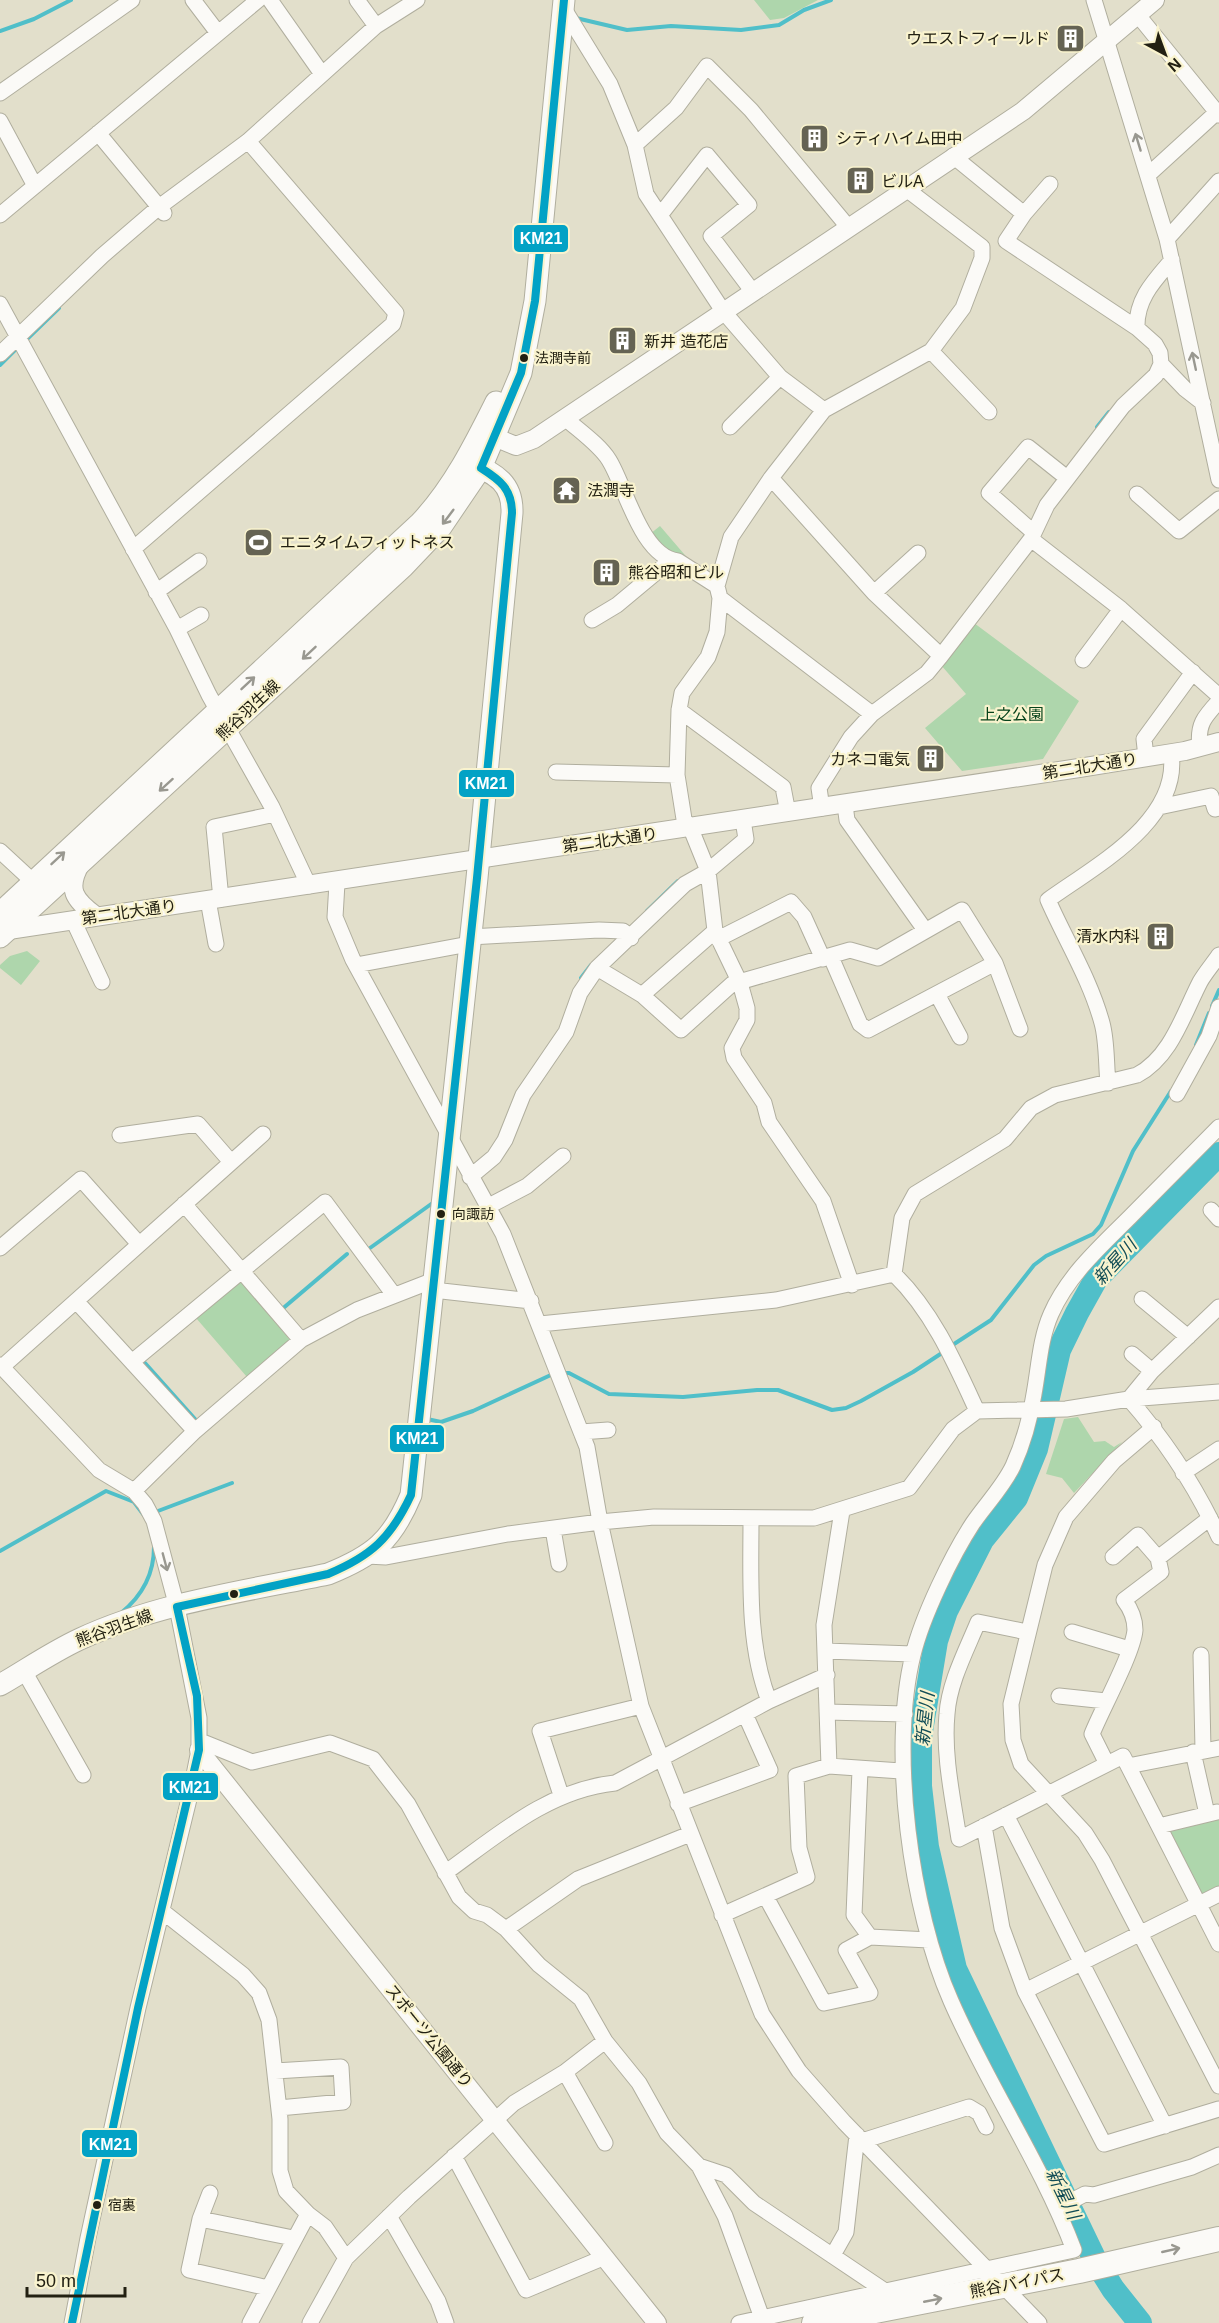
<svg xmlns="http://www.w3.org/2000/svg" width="1219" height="2323" font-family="Helvetica,'Noto Sans JP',sans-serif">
<rect width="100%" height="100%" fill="#e2dfcb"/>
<path fill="#aed6ac" d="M754 0H818L784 18 770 20Z
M660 526 696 568 665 550 650 534Z
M974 623 1079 701 1043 759 962 771 925 728 966 694 941 665Z
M27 951 40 961 21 985 0 968V965L10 956Z
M239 1279 290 1340 247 1377 196 1318Z
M1078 1417 1094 1442 1105 1441 1114 1447 1122 1442 1074 1493 1062 1478 1046 1474 1064 1419Z
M1219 1815V1886L1201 1895 1166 1827Z"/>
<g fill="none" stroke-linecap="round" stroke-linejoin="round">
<path stroke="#50bfc9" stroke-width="4" d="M576 18 627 30 671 26 741 30 779 25 804 10 831 0
M0 31 34 19 71 0
M24 342 59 308
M0 365 18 347
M1097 427 1109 412
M647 911 678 881
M581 978 591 965
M1212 1006 1219 990
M1196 1045 1209 1013
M370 1248 434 1202
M281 1310 347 1254
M951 1346 991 1320 1034 1265 1046 1256 1093 1234 1101 1225 1133 1151 1171 1091
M145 1363 195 1419
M564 1373H569L609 1394 683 1397 757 1390H778L832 1410 846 1408 861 1401 913 1372 945 1351
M427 1419 441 1422 473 1411 553 1374
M158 1511 232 1483
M0 1551 106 1491 134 1502 143 1514
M121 1613C142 1596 154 1574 154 1547"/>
<path stroke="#50bfc9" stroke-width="24" d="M1140 2323 1113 2289 1095 2260 955 1969 927 1847 920 1786V1737L936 1641 946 1611 982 1540 1016 1498 1036 1449 1059 1350 1077 1313 1096 1279 1219 1154"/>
<defs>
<path id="minor" d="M193 0 218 33
M270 0 322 74
M357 0 376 26
M1094 0 1167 239 1219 480
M564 9 610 84 635 145 646 194 723 311 780 377 824 410
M1137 14 1219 115
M0 93 132 0
M0 121 35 186
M98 133 164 213
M635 145 676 108 707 66 751 110 849 228
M953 156 1024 214 1006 241 1137 328 1155 344 1160 353 1161 364 1185 389 1203 403
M1148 175 1217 112
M661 214 707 155 749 205 711 236 753 292
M1024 214 1050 184
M0 215 258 0
M1167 239 1219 181
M0 304 177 629 209 695 272 807 309 886
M1137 328C1136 299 1154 281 1172 260
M931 351 989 412
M0 354 102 256 159 207 248 141 376 26 417 0
M565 418C578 430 599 444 609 460 625 485 641 557 678 561L717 586
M730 427 780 377
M771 478 874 593 941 656
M1137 494 1179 531 1219 499
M1032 531 989 493 1028 447 1067 478
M1031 539 1121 609 1219 696
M133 549 393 324 396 313 248 141
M156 592 199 561
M874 593 918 553
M720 598 872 714
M592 620 617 605 671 560
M177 629 201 615
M1083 660 1121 609
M679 710 783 787 788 813
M1200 747C1197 725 1204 717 1219 701
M1146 757 1144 739 1193 672
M556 772 677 775
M845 805 847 820 925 930
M1159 807 1211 796 1215 809 1219 808
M822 808 819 788 851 737 872 714 927 673 941 656 1031 539 1047 505 1123 406 1156 375 1161 364
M0 851 40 888
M337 883 335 917 353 960 503 1234 581 1432 587 1447 600 1522 641 1706 762 2014 799 2071 844 2122 1039 2323
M221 899 214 827 275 814
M208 900 216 944
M73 920 102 982
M470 937 599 930 623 931 631 938
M718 939 791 902 804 917 823 959
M995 963 1020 1029
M356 965 469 944
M597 968 642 995 681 1030 732 984 850 950 878 958 962 910 995 963 868 1030 860 1024 831 957
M937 994 960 1037
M642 995 715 931
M1108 1083C1106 1063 1107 1041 1102 1023 1090 979 1066 941 1048 900 1095 866 1181 821 1171 753
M1177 1094 1209 1036 1219 1007
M120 1135 198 1124 231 1162
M470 1177 494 1157 505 1140 523 1095 566 1032 580 993 597 968 685 884 708 871 746 839 743 820
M184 1204 301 1340
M487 1207 527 1186 563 1156
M1211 1210 1219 1219
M0 1248 81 1179 139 1244
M894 1274 902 1218 915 1194 1005 1139 1031 1108 1055 1095 1137 1075C1171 1057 1183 1015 1200 982 1205 973 1213 964 1219 955
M852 1285 823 1201 769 1122 764 1103 734 1058 732 1048 747 1020V1008L740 983 715 931 708 871 691 829 684 819 677 775 679 710 682 693 708 657 717 632 720 598 717 586 731 537 771 478 824 410 931 351 963 308 982 258V247L905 188
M433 1290 531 1301
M1142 1299 1188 1337
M76 1301 195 1431
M540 1324 776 1300 894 1274C933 1312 955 1363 977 1411
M1132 1354 1152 1371
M133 1361 325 1202 394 1295
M0 1365 99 1470 134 1491 145 1504 154 1521 177 1607 199 1718V1750L190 1795 138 2008 88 2238 72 2323
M2 1367 263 1134
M1129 1399C1165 1440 1196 1487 1219 1537
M1129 1399 1152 1371 1219 1307
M1154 1427 1114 1461 1066 1517 1045 1565 1011 1704 1013 1740 1021 1764 1085 1833 1102 1860 1219 2086
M581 1432 608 1430
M1183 1473 1219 1449
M134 1491 195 1431 301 1340 357 1310 434 1280
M842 1511 824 1625 829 1766 901 1771
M751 1519C751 1579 747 1644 769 1701
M553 1529 559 1564
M367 1556 386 1557 508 1534 600 1522 654 1517 814 1518 909 1488 953 1429 977 1411 1066 1409 1129 1399 1219 1392
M1113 1557 1138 1535 1158 1558
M1027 1632 978 1622C966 1651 949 1683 947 1714 943 1755 953 1799 959 1839L1123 1756 1219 1944
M1072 1632 1129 1649
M825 1651 913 1654
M1201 1655 1203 1750
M24 1671 83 1775
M1059 1696 1106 1701
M827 1712 905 1714
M200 1741 252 1762 330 1743 373 1759 408 1804 459 1897 474 1911 487 1915 506 1929 539 1965 581 1999 605 2041 639 2083 667 2133 699 2166 725 2216 762 2318
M1193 1752 1207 1814
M1107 1764 1092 1734C1102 1709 1133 1653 1135 1630 1135 1618 1131 1609 1124 1600L1161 1572 1158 1558 1210 1518
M1128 1766 1219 1748
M860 1770 854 1915 870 1937
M561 1795 540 1731 641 1706
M678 1804 770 1770 745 1714
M1006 1815 1165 2126
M984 1826 1002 1928 1025 1991 1104 2144 1219 2109
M1159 1826 1217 1812
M445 1873C498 1835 548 1790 615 1783L769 1701 827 1675
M766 1897 824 2003 870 1993 846 1950 870 1937 929 1940
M162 1911 243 1975 259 1993 269 2020 280 2119V2171L286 2191 308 2214 250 2323
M722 1915 807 1877 799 1848 796 1776 829 1766
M506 1929 578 1879 690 1834
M1025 1991 1219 1894
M275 2071 341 2067 343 2102 279 2108
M565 2072 605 2143
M862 2141 969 2107 979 2113 986 2127
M454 2156 526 2290 605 2257
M699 2166 726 2175 754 2203 888 2293
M210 2193 200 2219 189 2270 268 2288
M1058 2208 1085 2194 1094 2195 1192 2167 1219 2155
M308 2214 325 2227 346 2258
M389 2216 438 2301 446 2323
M200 2219 293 2238
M833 2255 846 2232 857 2135
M310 2323 346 2258 409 2197 514 2103 565 2072 605 2041
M739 2323 1074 2250C1041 2163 988 2086 951 2001 911 1911 889 1751 913 1655 922 1617 952 1555 973 1523 986 1504 1003 1487 1013 1466 1023 1444 1030 1419 1034 1394 1039 1367 1040 1339 1051 1314 1068 1275 1101 1246 1130 1217 1160 1187 1189 1157 1219 1127"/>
<path id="tertiary" d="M482 432 516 446 534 439 1023 111 1155 0
M81 863C66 889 74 900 96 916
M2 931 1079 768 1185 751 1219 742
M199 1750 657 2323"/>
<path id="secondary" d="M0 913 420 523C453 488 475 444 496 402
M0 937 403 567 441 527 481 468 521 373 535 301 564 0
M0 1685C26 1670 52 1652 80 1639 157 1603 246 1591 328 1574 373 1556 392 1541 411 1495L477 878 512 513C513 480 492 473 466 460"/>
<path id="trunk" d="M814 2323 1079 2271 1219 2239"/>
</defs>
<use href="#minor" stroke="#b0ae9e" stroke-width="17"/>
<use href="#tertiary" stroke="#b0ae9e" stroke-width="20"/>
<use href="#secondary" stroke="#b0ae9e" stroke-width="23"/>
<use href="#trunk" stroke="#b0ae9e" stroke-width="26"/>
<use href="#minor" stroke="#fbfaf7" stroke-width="15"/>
<use href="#tertiary" stroke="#fbfaf7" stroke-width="18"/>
<use href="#secondary" stroke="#fbfaf7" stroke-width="21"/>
<use href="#trunk" stroke="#fbfaf7" stroke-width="24"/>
<defs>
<path id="bus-1" d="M481 468 521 373 535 301 564 0
M177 1607 328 1574C371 1556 391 1538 411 1495L477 878 512 513C512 489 500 480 481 468
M72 2323 138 2008 199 1750 197 1696 177 1607"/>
</defs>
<use href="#bus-1" stroke="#f9f3ce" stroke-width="12"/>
<use href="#bus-1" stroke="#02a2c5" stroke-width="8"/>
</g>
<defs><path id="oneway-shaft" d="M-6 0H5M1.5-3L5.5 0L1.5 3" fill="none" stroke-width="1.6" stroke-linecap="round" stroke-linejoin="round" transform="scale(1.5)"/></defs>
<g stroke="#999890">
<use href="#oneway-shaft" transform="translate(1138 142) rotate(-107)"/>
<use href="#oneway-shaft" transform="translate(1194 361) rotate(-102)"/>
<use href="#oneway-shaft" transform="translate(448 517) rotate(127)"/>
<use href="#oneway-shaft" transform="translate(309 653) rotate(137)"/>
<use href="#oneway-shaft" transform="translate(248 683) rotate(-43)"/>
<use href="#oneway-shaft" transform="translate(166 785) rotate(138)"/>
<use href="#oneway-shaft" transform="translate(58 858) rotate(-43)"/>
<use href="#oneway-shaft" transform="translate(165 1562) rotate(75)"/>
<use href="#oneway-shaft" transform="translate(1171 2250) rotate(-13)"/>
<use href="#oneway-shaft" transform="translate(933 2300) rotate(-11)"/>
</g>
<defs>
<symbol id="building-square" viewBox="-11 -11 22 22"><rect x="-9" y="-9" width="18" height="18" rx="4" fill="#656353" stroke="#f9f3ce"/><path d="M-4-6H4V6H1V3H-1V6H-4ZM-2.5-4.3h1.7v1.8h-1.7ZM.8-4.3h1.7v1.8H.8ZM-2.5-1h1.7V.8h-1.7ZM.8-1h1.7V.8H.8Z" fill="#fff"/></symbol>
<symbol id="temple-square" viewBox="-11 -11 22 22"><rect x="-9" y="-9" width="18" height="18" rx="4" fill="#656353" stroke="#f9f3ce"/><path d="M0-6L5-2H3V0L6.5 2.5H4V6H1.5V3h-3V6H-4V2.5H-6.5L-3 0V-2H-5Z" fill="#fff"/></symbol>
<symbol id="stadium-square" viewBox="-11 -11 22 22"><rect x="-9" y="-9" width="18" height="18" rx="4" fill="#656353" stroke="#f9f3ce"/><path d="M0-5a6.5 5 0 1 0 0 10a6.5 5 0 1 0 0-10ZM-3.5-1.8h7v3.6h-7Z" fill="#fff"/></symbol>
</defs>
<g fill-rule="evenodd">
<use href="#building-square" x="1054" y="22" width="33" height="33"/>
<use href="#building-square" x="798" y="122" width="33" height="33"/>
<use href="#building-square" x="844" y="164" width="33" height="33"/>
<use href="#building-square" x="606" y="324" width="33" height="33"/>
<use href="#temple-square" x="550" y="474" width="33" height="33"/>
<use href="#stadium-square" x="242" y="526" width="33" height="33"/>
<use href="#building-square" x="590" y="556" width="33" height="33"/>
<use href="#building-square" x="914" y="742" width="33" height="33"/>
<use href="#building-square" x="1144" y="920" width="33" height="33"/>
</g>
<g fill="#222012" stroke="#f9f3ce" stroke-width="2">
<circle cx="524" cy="358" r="5"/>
<circle cx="441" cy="1214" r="5"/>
<circle cx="234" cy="1594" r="5"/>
<circle cx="97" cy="2205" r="5"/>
</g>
<g text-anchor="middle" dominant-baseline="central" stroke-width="4.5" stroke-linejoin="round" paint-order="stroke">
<g font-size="14" fill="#222012" stroke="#f9f3ce" text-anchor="start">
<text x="535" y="358">法潤寺前</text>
<text x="452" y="1214">向諏訪</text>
<text x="108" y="2205">宿裏</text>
</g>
<g font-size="16" fill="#222012" stroke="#f9f3ce" text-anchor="start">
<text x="1050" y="38" text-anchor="end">ウエストフィールド</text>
<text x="836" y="138">シティハイム田中</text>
<text x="881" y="181">ビルA</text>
<text x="644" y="341">新井 造花店</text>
<text x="587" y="490">法潤寺</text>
<text x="280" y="542">エニタイムフィットネス</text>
<text x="628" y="572">熊谷昭和ビル</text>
<text x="910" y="759" text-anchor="end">カネコ電気</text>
<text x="1140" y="936" text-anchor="end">清水内科</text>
</g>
<g font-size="16" fill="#222012" stroke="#f9f3ce">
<text transform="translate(248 710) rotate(-43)">熊谷羽生線</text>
<text transform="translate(1090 766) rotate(-9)">第二北大通り</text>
<text transform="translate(610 840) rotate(-8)">第二北大通り</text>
<text transform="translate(129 912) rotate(-8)">第二北大通り</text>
<text transform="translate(114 1628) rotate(-20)">熊谷羽生線</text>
<text transform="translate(429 2036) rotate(51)">スポーツ公園通り</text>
<text transform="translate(1017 2283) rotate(-11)">熊谷バイパス</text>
</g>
<g font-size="16" fill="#06431b" stroke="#f9f3ce">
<text x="1012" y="714">上之公園</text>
</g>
<g font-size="18" font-style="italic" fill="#124d56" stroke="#f9f3ce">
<text transform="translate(1115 1262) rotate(-48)">新星川</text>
<text transform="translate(925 1719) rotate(-84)">新星川</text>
<text transform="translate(1063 2194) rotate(64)">新星川</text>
</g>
</g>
<g stroke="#f9f3ce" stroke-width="2">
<rect x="513" y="224" width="56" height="29" rx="6" fill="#02a2c5"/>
<rect x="458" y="769" width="57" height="29" rx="6" fill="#02a2c5"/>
<rect x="389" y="1424" width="56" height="29" rx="6" fill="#02a2c5"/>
<rect x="162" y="1772" width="57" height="29" rx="6" fill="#02a2c5"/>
<rect x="81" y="2129" width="57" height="29" rx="6" fill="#02a2c5"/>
</g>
<g font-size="16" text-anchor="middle" font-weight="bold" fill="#fff">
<text x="541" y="244">KM21</text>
<text x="486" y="789">KM21</text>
<text x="417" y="1444">KM21</text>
<text x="190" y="1793">KM21</text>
<text x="110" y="2150">KM21</text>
</g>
<g transform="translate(1165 54) rotate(139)" stroke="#f9f3ce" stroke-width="4.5" paint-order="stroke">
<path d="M0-4.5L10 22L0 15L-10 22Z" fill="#222012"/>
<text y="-9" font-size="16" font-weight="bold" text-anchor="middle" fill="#222012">N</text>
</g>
<path d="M27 2287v9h98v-9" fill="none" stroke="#222012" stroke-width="3"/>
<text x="36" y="2287" font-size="18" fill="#222012" stroke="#f9f3ce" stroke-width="4.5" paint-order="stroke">50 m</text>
</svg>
